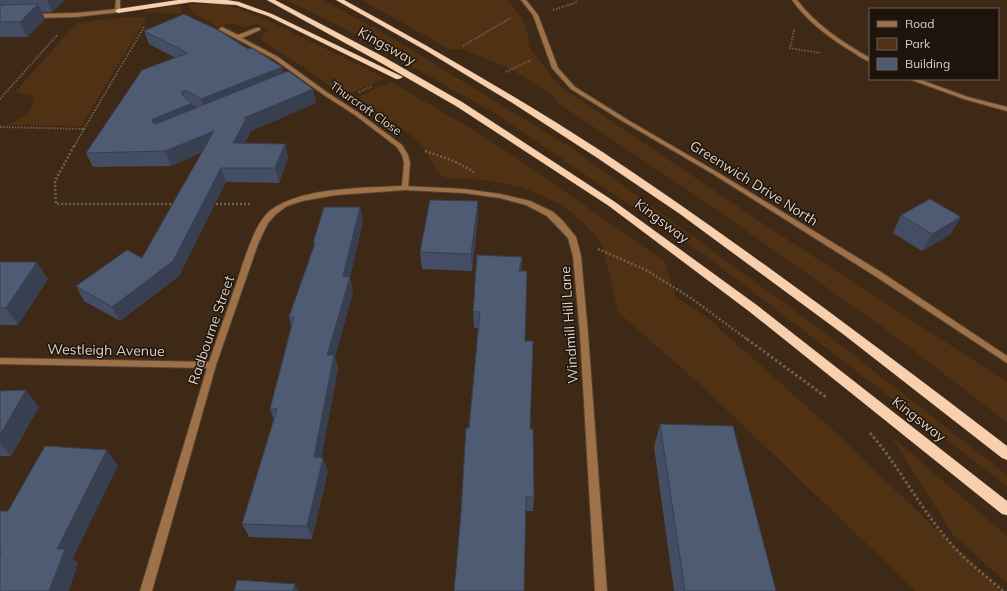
<svg xmlns="http://www.w3.org/2000/svg" width="1007" height="591" font-family="Mulish,sans-serif">
<rect width="100%" height="100%" fill="#3e2917"/>
<path fill="#503113" d="M287 0H323L392 38 573 149 825 333 1007 475V486L706 256 494 113 357 35Z
M362 0H507L523 19 526 27 530 48 555 81 565 90 765 225 1007 382V422L884 328 710 205 558 103 551 94 511 69 462 49 451 50Z
M188 4H224L261 17 385 78 344 96 296 62 263 42 261 39 264 33 268 30 257 24 243 27 230 23 218 27 193 13Z
M180 5 183 14 141 12Z
M129 17H147L81 126 6 125C18 120 30 115 34 102L32 96 15 92 77 23Z
M391 82 475 131 514 156 664 261 675 296 703 314 835 432 1000 591H916L704 388 618 312 603 247C577 205 530 185 482 180 474 179 449 180 443 176 430 167 432 157 423 147 404 127 379 113 357 97Z
M891 436 1007 536V583L953 535Z"/>
<g fill="none" stroke-linecap="round" stroke-linejoin="round">
<defs>
<path id="minor" d="M116 0H120V12L115 11Z
M521 0H526L538 15 558 68 575 87 628 120 717 172 881 272 1007 356V363L875 276 713 174 624 122 571 89 552 68 533 15Z
M792 0H797C816 25 842 42 870 58V62C863 59 857 55 851 51 828 37 807 21 792 0Z
M222 27 238 35 256 28H260V30L242 38 278 57 328 93 359 113 402 145 408 155 410 163 408 188 405 190 336 195 302 201 287 206 276 214 268 223 258 244 216 365 152 591H140L207 368 0 364V358L209 362C217 338 226 314 234 290 242 269 253 223 271 210 302 187 364 188 402 186L404 163 402 155 397 147 355 115 324 95 274 59 220 30 219 29Z
M909 79H918L968 97 1007 107V111L964 99Z"/>
<path id="tertiary" d="M118 9 121 11 120 12 76 17 33 18 30 16 33 14 76 13Z
M403 186 464 189 500 194 530 201 553 212 562 220 576 237 581 256 588 334 607 591H595L580 334 573 256 568 238 547 216 526 205 500 198 464 193 405 190H403L402 188Z"/>
<path id="trunk" d="M178 0H227L239 2 272 14 403 77 399 79H396L268 16 236 5 192 2 118 13 115 11 118 9Z
M267 0H275L382 56 462 102 615 202 758 306 1007 501V515L1002 514 750 312 609 206 456 106 376 60Z
M336 0H344C432 48 519 98 604 153 742 245 875 345 1007 446V460L1002 458 843 334 680 214 596 157 511 102 425 50Z"/>
</defs>
<use href="#minor" stroke="#584433" stroke-width="2"/>
<use href="#tertiary" stroke="#584433" stroke-width="2"/>
<use href="#trunk" stroke="#584433" stroke-width="1"/>
<path stroke="#715f4f" stroke-width="2" stroke-dasharray="1.5 1.5" stroke-linecap="butt" d="M553 10 575 3 578 0
M794 30 790 48 820 53
M463 46 512 17
M506 72 531 60
M359 92 372 86
M0 99 58 34
M0 127 84 129 74 147
M84 129 144 27"/>
<path stroke="#715f4f" stroke-width="2.5" stroke-dasharray="2 2" stroke-linecap="butt" d="M74 146 55 181 56 204H175
M425 151 454 161 474 172
M212 204H251
M598 249 646 270 691 298 748 340"/>
<path stroke="#715f4f" stroke-width="3" stroke-dasharray="2.5 2.5" stroke-linecap="butt" d="M747 339 826 397
M870 433C899 466 918 505 947 539 961 557 986 576 1003 591"/>
<use href="#minor" fill="#9f7148" fill-rule="evenodd"/>
<use href="#tertiary" fill="#9f7148" fill-rule="evenodd"/>
<use href="#trunk" fill="#f8d0ae" fill-rule="evenodd"/>
</g>
<path fill="#444d63" fill-rule="evenodd" d="M0 0H64L52 12H42L45 19 27 37H0Z
M144 31 248 49 282 67 283 73 316 103 249 132 250 133 245 143 285 144 288 158 279 183 226 182 179 276 120 321 84 301 76 286 142 258 202 152 171 166 93 167 86 153 176 58 149 44ZM193 105 197 108 194 109Z
M478 201V218L472 271 422 269 420 252Z
M901 215 951 234 922 251 893 233Z
M363 222 350 277 353 292 335 357 338 369 321 457 328 471 312 539 249 537 242 524 274 420 270 409 291 326 289 317 314 246 313 243Z
M522 257 521 271 525 341 534 497 533 511H526L469 428 478 328H474L473 312Z
M0 262 48 279 18 325H0Z
M0 391 39 407 11 456H0Z
M660 424 776 591H674L654 447Z"/>
<path fill="#373f50" d="M47 0H64L52 12Z
M38 4 45 19 27 37 20 22Z
M282 67 285 81 205 113 201 99Z
M313 89 316 103 249 132 250 133 238 157 233 143 244 118Z
M182 91 187 105 192 103 197 117 158 133 152 122 153 119 182 95Z
M214 131 218 145 171 166 165 151Z
M285 144 288 158 279 183 275 168Z
M221 168 226 182 179 276 120 321 112 307Z
M478 201V218L472 271 471 254Z
M360 207 363 222 347 289 350 277 353 292 335 357 338 369 319 471 314 457 327 355 343 276Z
M961 217 951 234 922 251 932 234Z
M522 257 521 273 519 271Z
M37 262 48 279 18 325 6 308Z
M26 390 39 407 11 456 0 444V435Z
M107 450 118 466 73 558 78 563 69 591H49L57 549Z
M323 458 328 471 312 539 307 526Z
M295 584 299 591H293Z"/>
<path fill="#4f5a73" stroke="#373f50" d="M38 4 20 22H0V5Z
M184 14 218 30 248 49 252 48 282 67 201 99 188 91H182V95L192 103 153 119 152 122 154 124 158 123 288 71 313 89 244 118 246 119 233 143 285 144 275 168H221L173 261 112 307 76 286 127 250 142 258 214 131 165 151 86 153 142 70 188 53 144 31Z
M930 199 961 217 932 234 901 215Z
M430 200 478 201 471 254 420 252Z
M324 207H360L343 276 350 277 327 355H334L314 457 323 458 307 526 242 524 277 409H270L294 317H289L315 243H313Z
M477 255 522 257 519 271H527L525 341H533L530 429H533L534 497H526L524 591H454L461 513 466 428H469L480 312H473Z
M0 262H37L6 308H0Z
M26 390 0 435V391Z
M660 424 733 426 776 591H685Z
M45 446 107 450 57 549H65L49 591H0V555L1 552H0V511H8Z
M237 580 295 584 293 591H234Z"/>
<g text-anchor="middle" dominant-baseline="central" stroke-width="3" stroke-linejoin="round" paint-order="stroke">
<g font-size="12" fill="#ded1c5" stroke="#1e140c">
<text transform="translate(366 108) rotate(35)">Thurcroft Close</text>
</g>
<g font-size="14" fill="#ded1c5" stroke="#1e140c">
<text transform="translate(387 46) rotate(29)">Kingsway</text>
<text transform="translate(754 183) rotate(32)">Greenwich Drive North</text>
<text transform="translate(662 221) rotate(37)">Kingsway</text>
<text transform="translate(569 325) rotate(-94)">Windmill Hill Lane</text>
<text transform="translate(211 330) rotate(-71)">Radbourne Street</text>
<text transform="translate(106 350) rotate(1)">Westleigh Avenue</text>
<text transform="translate(919 419) rotate(38)">Kingsway</text>
</g>
</g>
<rect x="869" y="8" width="130" height="72" fill="#1e140c" stroke="#6b6056"/>
<rect x="877" y="21" width="20" height="6" fill="#9f7148" stroke="#6b6056"/>
<text x="905" y="28" font-size="12" fill="#ded1c5">Road</text>
<rect x="877" y="38" width="20" height="12" fill="#503113" stroke="#6b6056"/>
<text x="905" y="48" font-size="12" fill="#ded1c5">Park</text>
<rect x="877" y="58" width="20" height="12" fill="#4f5a73" stroke="#6b6056"/>
<text x="905" y="68" font-size="12" fill="#ded1c5">Building</text>
</svg>
